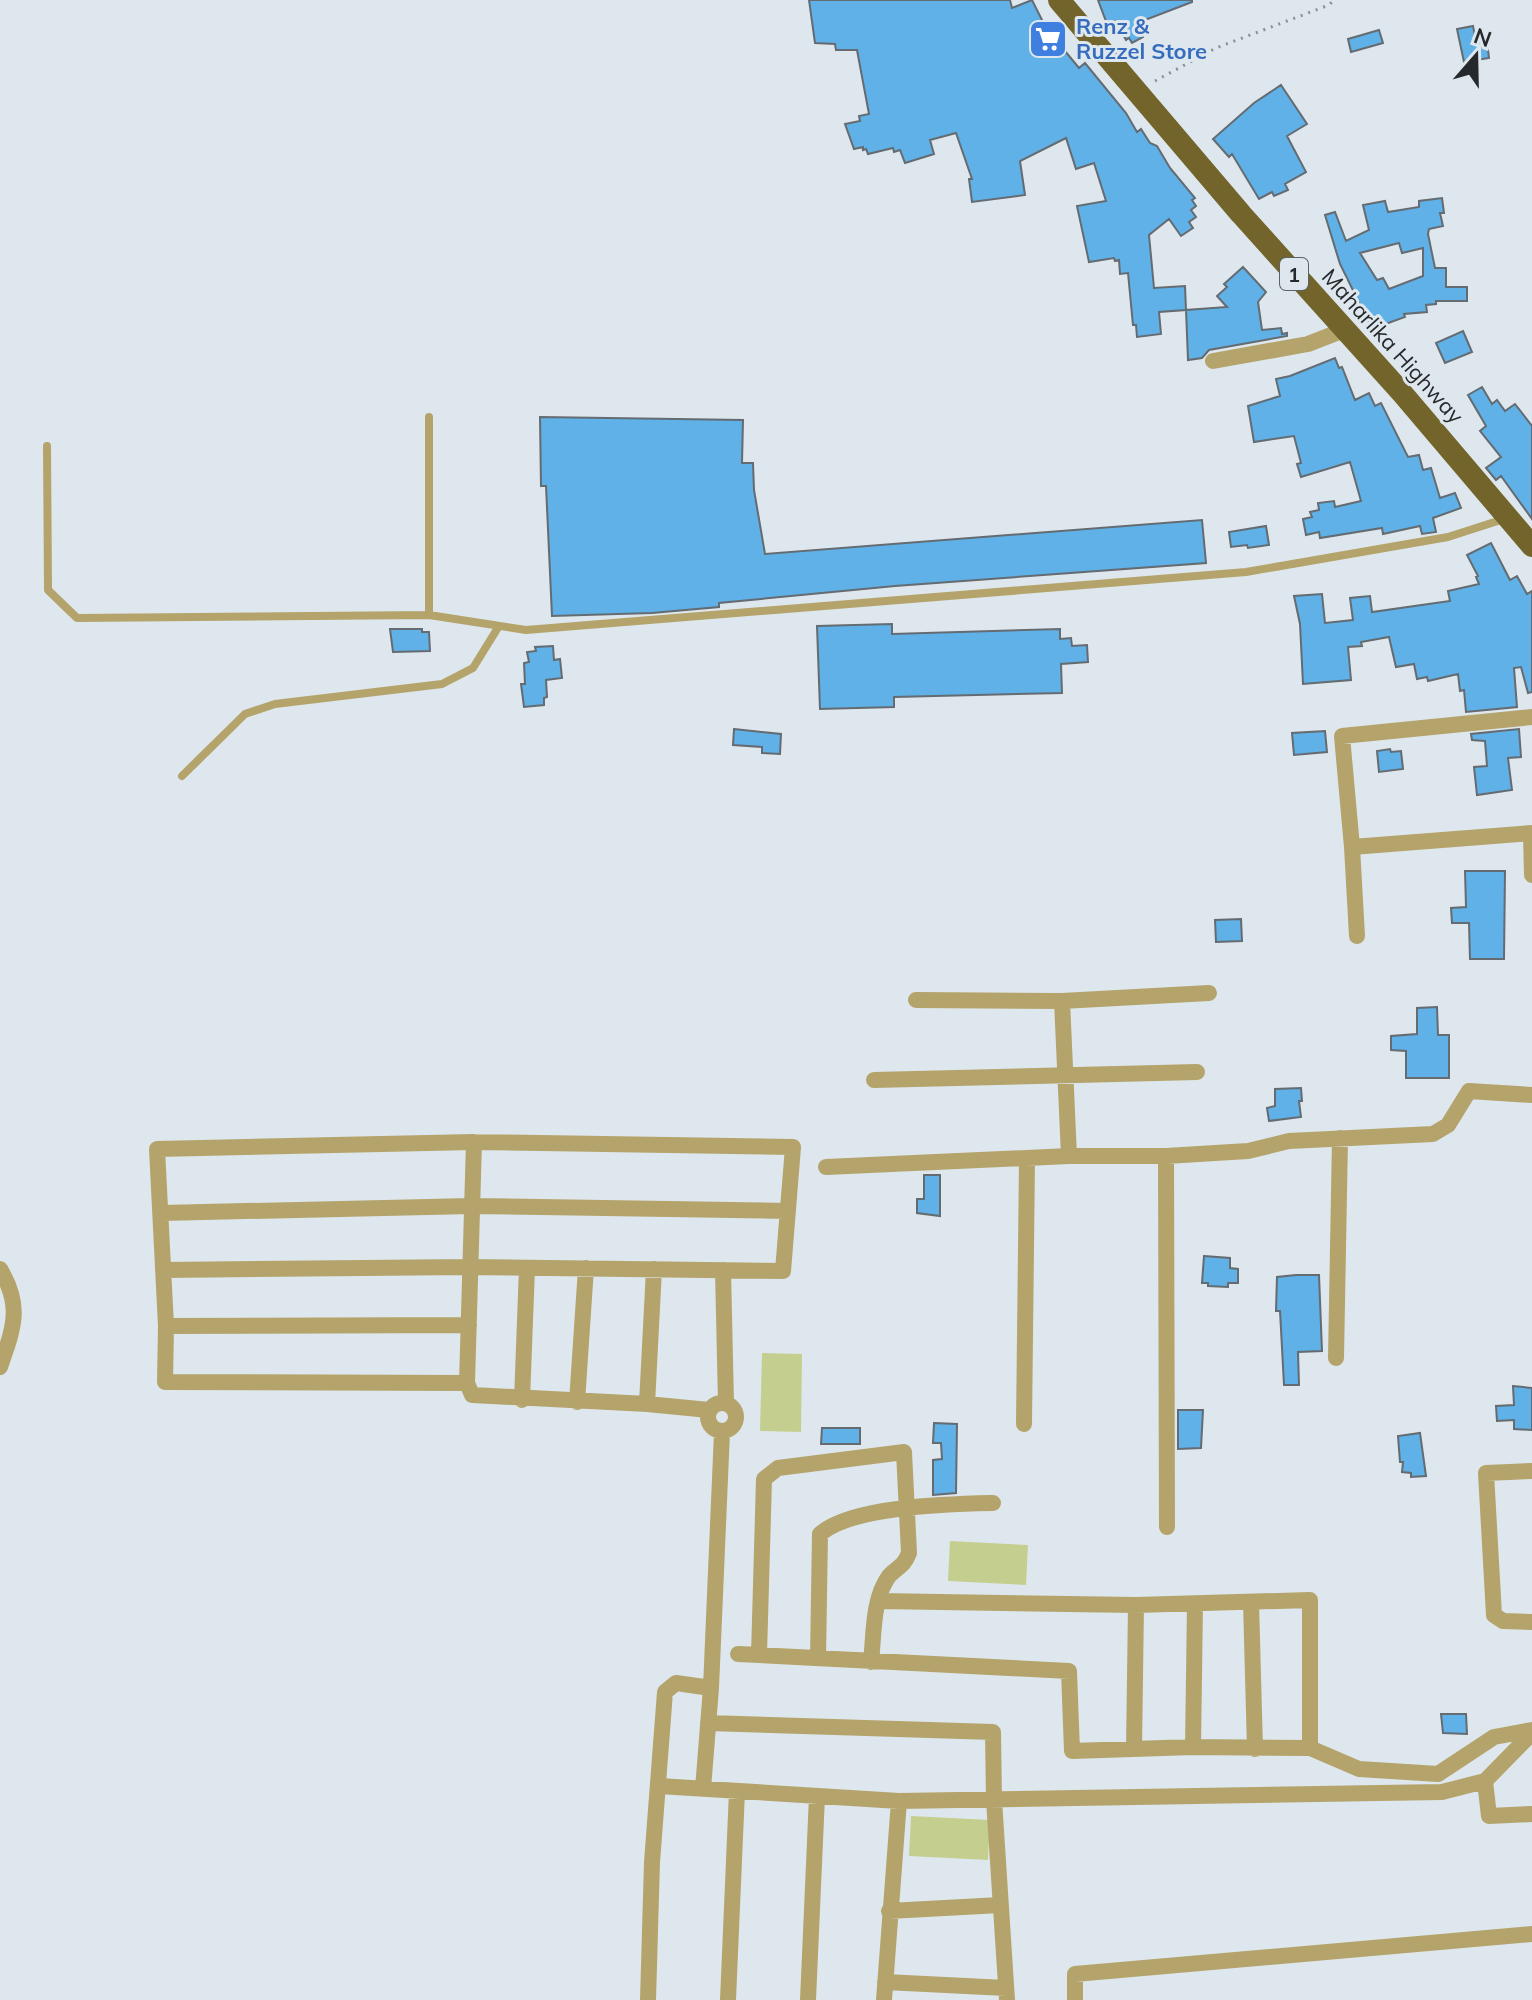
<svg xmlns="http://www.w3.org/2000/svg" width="1532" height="2000" font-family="Mulish,sans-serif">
<rect width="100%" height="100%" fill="#dee7ed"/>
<path fill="#c4cf8f" d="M762 1353 802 1354 801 1432 760 1431Z
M950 1541 1028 1545 1026 1585 948 1581Z
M911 1816 990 1820 988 1860 909 1856Z"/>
<path fill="#5fb1e7" stroke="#646b71" stroke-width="2" fill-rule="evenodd" d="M809 0H1010L1012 8 1032 0 1046 28 1079 68 1085 63 1126 113 1137 132 1141 129 1150 143 1157 146 1170 168 1195 198 1192 200 1196 206 1191 210 1196 217 1189 222 1193 228 1181 236 1169 219 1149 235 1154 288 1185 286 1186 310 1159 312 1161 334 1137 337 1136 325H1133L1128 273 1120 274 1119 260 1115 261 1114 258 1089 262 1077 206 1106 201 1094 163 1076 169 1066 138 1020 161 1025 195 972 202 969 179H972L956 133 930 140 934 154 905 163 900 150 894 152 893 148 868 154 866 149 863 150V147L854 149 845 124 860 121 859 116 869 114 857 50H836L835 44 815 43Z
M1098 0H1192V2L1137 23 1143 37 1132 43 1129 38 1126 40 1116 21 1107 24Z
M1473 26 1475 36 1486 34 1489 58 1464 62 1457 29Z
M1379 30 1383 43 1351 52 1348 39Z
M1281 85 1307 124 1287 136 1306 172 1285 184 1288 190 1274 196 1272 192 1259 199 1232 154 1229 157 1213 139 1254 103Z
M1442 198 1444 213H1440L1443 226 1429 229 1428 234 1435 268H1446V287H1467V301H1436V304L1426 305 1427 312 1404 314 1405 317 1372 329 1340 264 1325 215 1335 212 1346 241 1369 230 1363 205 1385 201 1388 212 1419 207V201ZM1399 243 1402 253 1423 248V276L1389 289 1383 278 1377 280 1360 253Z
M1243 267 1266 292 1258 302 1262 330 1281 328 1282 334 1287 333V336L1209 350 1202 358 1188 360 1186 310 1227 307 1217 296 1227 287 1224 284Z
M1463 331 1472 352 1445 363 1436 343Z
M1335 358 1339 368 1342 367 1355 400 1369 393 1375 406 1381 403 1408 457 1419 455 1423 470 1431 468 1440 498 1455 493 1461 508 1433 518 1436 532 1422 534 1420 526 1383 534 1382 528 1320 538 1319 532 1306 535 1303 519 1312 517 1310 512 1319 510 1318 503 1334 501 1335 507 1361 501 1350 462 1301 477 1297 464 1301 463 1294 436 1254 442 1248 406 1280 396 1276 379 1290 376Z
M1482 387 1492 404 1497 400 1505 411 1515 404 1532 426V519L1501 476 1496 480 1486 468 1501 457 1480 431 1486 426 1468 395Z
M540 417 743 420 742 463H753L754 490 765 554 1202 520 1206 563 895 586 719 603V607L652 613 552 616 546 486H541Z
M1266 526 1269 545 1248 548 1247 545 1231 547 1229 532Z
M1491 543 1510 580 1517 576 1527 594 1532 591V692L1528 693 1521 667 1514 668 1517 707 1466 712 1464 690 1460 691 1458 674 1428 681 1427 677 1417 679 1414 664 1396 667 1389 637 1361 642 1362 646 1348 647 1351 680 1303 684 1300 624 1294 596 1322 594 1325 623 1353 620 1350 598 1370 596 1372 612 1450 601 1448 591 1479 584 1476 577 1478 576 1467 555Z
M892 624V634L1060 629V639L1071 638 1072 646 1087 645 1088 662 1061 664 1062 693 894 697V707L820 709 817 626Z
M390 629H422V632H429L430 651 393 652Z
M553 646 554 660 560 659 562 678 546 680 547 697 544 698V705L524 707 521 684H525L524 663 529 662 527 652 536 651 535 647Z
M734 729 781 734 780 754 762 753V747L733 745Z
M1519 729 1521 757 1508 758 1512 790 1477 795 1474 767 1487 766 1485 741 1472 740 1471 734Z
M1325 731 1327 752 1294 755 1292 733Z
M1390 749 1391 752 1401 751 1403 769 1379 772 1377 751Z
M1465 871H1505L1504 959H1470L1469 923H1452L1451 908 1466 907Z
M1241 919 1242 941 1216 942 1215 920Z
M1437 1007 1438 1035H1449V1078H1406V1051L1391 1050V1036L1417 1034V1008Z
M1301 1088 1302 1101H1299L1301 1117 1269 1121 1267 1108 1275 1106V1089Z
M924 1175H940V1216L917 1213V1199H924Z
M1204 1256 1230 1258V1268L1238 1269V1283H1228V1287L1208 1286V1283H1202Z
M1296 1275H1319L1322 1351 1298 1352 1299 1385H1284L1280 1311H1276L1277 1277Z
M1513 1386 1532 1388V1430L1514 1429V1420L1497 1421 1496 1406 1514 1405Z
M1178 1410H1203L1201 1448 1178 1449Z
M934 1423 957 1424 956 1493 933 1495V1460L942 1459 941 1443H933Z
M822 1428H860V1444H821Z
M1420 1433 1426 1476 1411 1477V1473L1402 1472 1403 1462H1400L1398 1436Z
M1441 1714H1466L1467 1734 1443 1733Z"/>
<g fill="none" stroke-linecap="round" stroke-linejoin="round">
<path stroke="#8a9095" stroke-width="3" stroke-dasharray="2 6" stroke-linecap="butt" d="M1155 81 1216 48 1329 5 1334 0"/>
<path stroke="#b4a46b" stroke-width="8" d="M429 417V615L526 630 1246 572 1448 537 1507 518
M47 446 48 590 77 618 429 615
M182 776 245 714 275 704 442 684 473 668 499 626"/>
<path stroke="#b4a46b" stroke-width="16" d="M1213 361 1308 344 1344 330
M1531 834 1532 875
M1352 847 1532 833
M1357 936 1352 847 1342 736 1532 717
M916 1000 1062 1001 1209 993
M1062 1001 1069 1156
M874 1080 1197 1072
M474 1142 467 1383 472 1395 647 1404 709 1410
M1166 1156 1167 1527
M826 1167 1069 1156H1166L1248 1151 1289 1141 1433 1134 1448 1125 1469 1091 1532 1095
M162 1213 471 1206 788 1211
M0 1269C23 1307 13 1329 0 1367
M164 1270 469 1267 783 1271 793 1147 474 1142 157 1149 166 1326 165 1382 467 1383
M723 1270 726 1403
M166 1326 469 1325
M1336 1358 1340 1138
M522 1400 527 1268
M577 1402 586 1268
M708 1417a14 14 0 1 1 28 0a14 14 0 1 1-28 0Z
M647 1404 654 1269
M1024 1424 1027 1159
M1532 1471 1486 1473 1494 1615 1503 1621 1532 1622
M878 1601 1136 1605 1310 1600V1748
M1251 1602 1255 1749
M738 1654 1069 1671 1072 1751 1193 1747 1310 1748 1359 1769 1438 1774 1494 1737 1532 1730
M759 1655 764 1479 778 1468 904 1452 909 1553C903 1568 898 1566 889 1576 872 1599 874 1636 871 1662
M818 1658 820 1534C852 1506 949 1504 993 1503
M708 1723 993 1732 994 1800 1007 2000
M1193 1747 1195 1604
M1134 1749 1136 1605
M1485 1781 1489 1816 1532 1814
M659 1786 899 1801 1442 1792 1485 1781 1532 1733
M703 1789 711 1688 722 1432
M889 1911 1000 1905
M885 1982 1006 1988
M648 2000 652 1862 665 1692 676 1683 711 1688
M728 2000 737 1791
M808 2000 817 1796
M884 2000 899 1801
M1075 2000V1974L1532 1934"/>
<path stroke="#72642a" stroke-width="22" d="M1059 0 1241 214 1402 393 1532 546"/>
</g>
<defs>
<symbol id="supermarket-square" viewBox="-11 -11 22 22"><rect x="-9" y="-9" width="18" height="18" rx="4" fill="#3f7fe0" stroke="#dee7ed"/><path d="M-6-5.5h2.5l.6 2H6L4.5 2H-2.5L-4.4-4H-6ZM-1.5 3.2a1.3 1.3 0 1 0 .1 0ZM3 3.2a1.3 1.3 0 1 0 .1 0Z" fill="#fff"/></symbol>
</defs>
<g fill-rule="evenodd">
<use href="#supermarket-square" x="1026" y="17" width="44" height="44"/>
</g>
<g text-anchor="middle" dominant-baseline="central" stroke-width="6" stroke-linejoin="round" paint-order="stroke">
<rect fill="#dee7ed" stroke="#5d6266" stroke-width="2" x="1280" y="258" width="28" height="32" rx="6"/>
<g font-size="20" font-weight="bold" fill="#26292c">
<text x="1294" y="274">1</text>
</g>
<g font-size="22" font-weight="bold" fill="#366cbe" stroke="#dee7ed" text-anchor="start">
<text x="1076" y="26">Renz &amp;<tspan x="1076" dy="25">Ruzzel Store</tspan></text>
</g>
<g font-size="22" fill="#26292c" stroke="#dee7ed">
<text transform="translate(1393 346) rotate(48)">Maharlika Highway</text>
</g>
</g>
<g transform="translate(1476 56) rotate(20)" stroke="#dee7ed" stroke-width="6" paint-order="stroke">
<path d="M0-6L14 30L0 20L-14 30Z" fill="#26292c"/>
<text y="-12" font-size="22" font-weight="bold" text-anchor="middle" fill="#26292c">N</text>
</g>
</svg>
